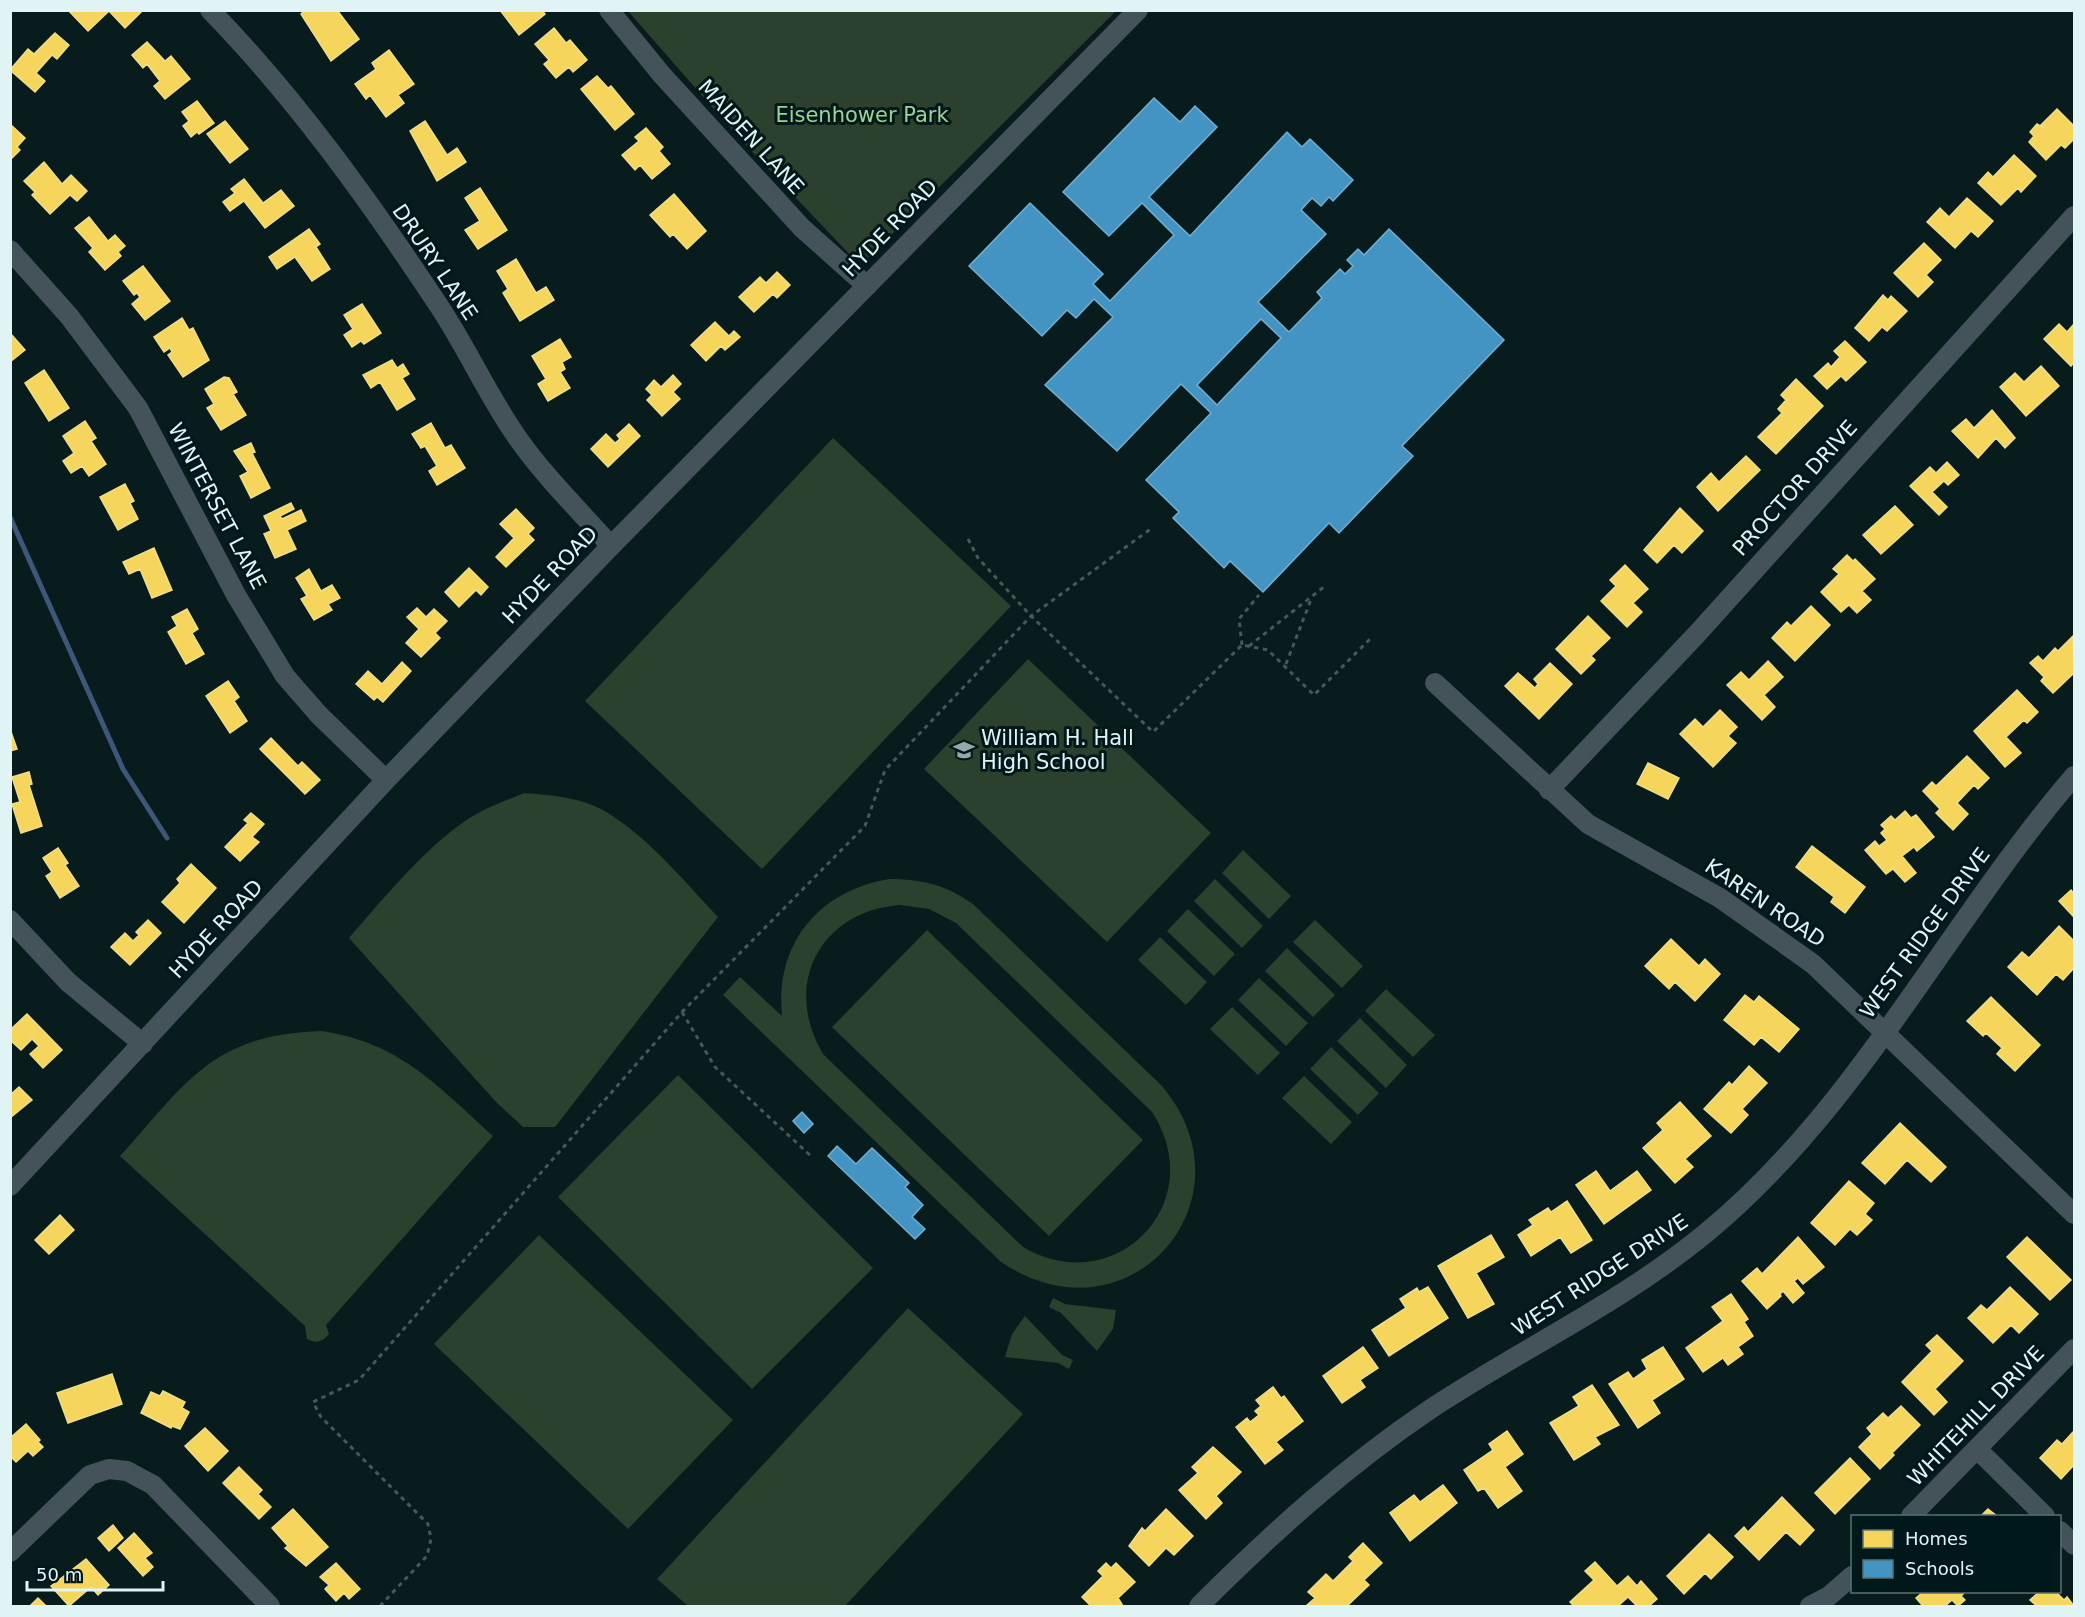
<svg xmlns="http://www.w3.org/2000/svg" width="2085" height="1617" font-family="'DejaVu Sans',sans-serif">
<rect width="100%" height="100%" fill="#081b1d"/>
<path fill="#2b412d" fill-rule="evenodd" d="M628 11H1116L864 262 853 258 740 139Z
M833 438 1011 606 762 869 585 701Z
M1028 659 1211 833 1107 942 924 769Z
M524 793C550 795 578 797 601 809 647 835 682 879 718 917L555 1127H523L496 1102 349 938C386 896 438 830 490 807 501 802 513 798 524 793Z
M1243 850 1291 896 1269 919 1222 873Z
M889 879C920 879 948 885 974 905L1162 1086C1258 1200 1128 1348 1001 1262L723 995 740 977 782 1016C775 944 818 891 889 879ZM900 905 929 909 956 923 1152 1112C1211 1203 1115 1301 1023 1247L823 1054C782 985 820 911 900 905Z
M1215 879 1263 926 1242 948 1194 901Z
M1188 909 1235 954 1214 976 1167 931Z
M1315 920 1363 966 1342 988 1293 942Z
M927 930 1143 1140 1049 1236 832 1027Z
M1160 937 1207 982 1186 1005 1138 960Z
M1287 948 1335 995 1313 1017 1265 971Z
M1259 978 1308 1023 1286 1046 1238 1000Z
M1386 989 1435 1035 1413 1057 1365 1011Z
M1232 1007 1280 1053 1258 1075 1210 1029Z
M1360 1018 1407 1065 1386 1088 1337 1041Z
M321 1031C399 1042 437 1085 493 1136L326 1325 329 1334C323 1342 316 1344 307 1339L305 1326 120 1156C188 1081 211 1035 321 1031Z
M1331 1047 1379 1093 1358 1115 1310 1069Z
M678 1075 873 1268 752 1389 558 1197Z
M1304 1076 1352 1122 1331 1144 1282 1098Z
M539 1235 733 1420 628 1529 434 1344Z
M1053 1298 1065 1304 1116 1310 1113 1329 1097 1351 1061 1313 1049 1307Z
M908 1308 1023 1414 845 1606H688L657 1579Z
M1025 1316 1062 1355 1073 1360 1069 1369 1058 1363 1005 1357 1012 1334Z"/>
<path fill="#f6d55c" stroke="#efde8a" stroke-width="1.5" d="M68 10H140L141 12 125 28 109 11 88 31Z
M305 10H337L359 39 331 61 301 14Z
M500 10H542L545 14 519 35Z
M554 28 566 43 570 40 587 60 573 72 569 67 556 78 544 64 549 60 535 44Z
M55 33 69 45 57 59 52 55 36 73 45 81 35 92 10 70 28 49 34 54Z
M147 42 165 61 171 56 190 79 165 99 154 86 160 81 147 64 143 68 132 55Z
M389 50 414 84 398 95 404 103 386 117 370 95 366 99 355 84 376 69 372 63Z
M597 76 608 88 611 86 634 114 615 130 581 89Z
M197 101 214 123 199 134 197 132 191 137 183 126 189 121 182 112Z
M2057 109 2074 126V139L2065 148 2061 145 2046 160 2029 142 2034 136 2030 132 2037 124 2044 128 2041 125Z
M225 121 248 149 230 163 207 134Z
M425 121 447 155 457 148 466 162 437 181 410 131Z
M10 124 25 138 17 147 20 150 10 160Z
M646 128 663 147 659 151 670 164 652 179 640 165 635 170 622 155 639 141 635 137Z
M2014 155 2036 176 2021 192 2018 188 2001 205 1978 183 1988 172 1993 177Z
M44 162 62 184 71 175 87 191 77 201 70 195 50 214 32 195 35 192 24 181Z
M244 179 263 203 281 190 294 206 265 228 244 201 230 211 223 202 235 193 231 189Z
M480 188 507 230 478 249 465 230 480 221 465 198Z
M674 194 706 231 687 249 673 234 670 237 650 215Z
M1967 198 1993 221 1978 237 1971 231 1955 248 1927 222 1940 208 1949 217Z
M89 217 108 241 115 235 125 246 118 252 121 256 105 270 89 252 93 248 75 228Z
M309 229 320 244 316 247 330 269 312 281 295 257 277 269 269 257Z
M1924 243 1941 260 1926 275 1933 282 1918 297 1894 273Z
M516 259 536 293 546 287 554 300 520 321 503 293 508 289 497 271Z
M143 266 170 301 145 320 132 304 140 297 137 293 134 295 123 281Z
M777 272 790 285 777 298 773 294 754 312 739 297 760 277 766 283Z
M1883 295 1888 300 1891 296 1907 311 1887 331 1882 327 1869 341 1855 328Z
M362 304 381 333 364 344 361 341 352 347 344 335 353 329 344 315Z
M182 318 189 330 193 328 209 360 183 377 168 355 172 352 170 348 164 352 154 337Z
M715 322 729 336 734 331 740 337 725 350 721 346 706 361 691 345Z
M2059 324 2067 332 2074 324V362L2071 366 2044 339Z
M10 333 25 350 10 362Z
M560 339 571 357 562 362 565 369 560 372 570 388 548 401 538 384 546 379 532 356Z
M1845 341 1866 362 1846 381 1841 376 1827 389 1814 376 1828 363 1831 367 1840 357 1834 351Z
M392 360 397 368 403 364 409 374 402 378 415 399 397 410 380 382 371 388 363 375Z
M2041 366 2059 386 2026 416 2000 387 2015 373 2024 382Z
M44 370 69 408 49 421 25 383Z
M673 375 681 384 673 392 680 399 662 416 647 400 652 395 646 389 654 380 661 387Z
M224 377 229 378 237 392 233 394 246 415 221 430 207 408 214 404 205 389Z
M1796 379 1823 406 1776 454 1758 437 1782 413 1778 409 1786 400 1781 395Z
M1992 410 2015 438 2005 448 1996 438 1978 458 1952 431 1966 419 1974 428Z
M85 421 96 438 91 441 106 464 89 476 82 466 71 473 63 461 74 453 63 436Z
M431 423 445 448 451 445 465 468 437 485 429 471 437 466 425 446 421 448 412 434Z
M629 424 640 436 608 467 591 449 606 434 615 443 620 439 617 435Z
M251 443 255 452 252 453 270 488 251 498 240 476 248 472 234 451Z
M1746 456 1760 470 1718 511 1697 487 1711 473 1719 482Z
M1947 462 1959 475 1948 485 1944 481 1932 492 1947 507 1939 515 1910 486 1930 467 1936 473Z
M125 484 134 501 130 503 138 519 118 530 100 497Z
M291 503 294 509 280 516 282 519 301 510 306 521 287 530 296 549 275 558 264 534 271 531 264 516Z
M1895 506 1913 525 1881 554 1863 535Z
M1680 508 1703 531 1682 553 1674 545 1657 563 1644 550Z
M516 509 534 528 528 534 534 540 506 567 496 557 514 538 500 524Z
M154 548 172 590 152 598 140 569 129 574 123 562Z
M1847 555 1853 561 1855 559 1875 579 1862 591 1871 600 1857 613 1849 605 1841 612 1821 592 1839 574 1833 569Z
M1625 565 1648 589 1633 603 1642 612 1627 627 1601 601 1616 586 1610 580Z
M469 568 488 587 481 595 476 590 459 607 445 592Z
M309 569 321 591 332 585 340 598 328 604 332 610 314 620 301 599 307 596 296 578Z
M1811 606 1830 625 1795 661 1772 638 1787 622 1791 626Z
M417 608 426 617 434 609 447 621 435 633 440 638 421 657 406 643 419 629 407 617Z
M187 609 198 629 192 633 204 654 186 664 168 632 177 626 172 617Z
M1588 616 1610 638 1591 656 1595 660 1581 674 1556 649Z
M2073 636 2074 673 2053 693 2041 681 2044 677 2030 663 2038 656 2043 661 2055 648 2058 651Z
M1768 661 1783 677 1764 695 1775 707 1762 720 1727 685 1741 672 1749 680Z
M402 662 411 671 383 702 377 697 374 700 356 684 368 671 382 684Z
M1550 663 1572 684 1539 719 1505 686 1518 673 1535 688 1538 684 1534 679Z
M228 681 239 697 234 701 247 721 230 733 206 696Z
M2017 690 2038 712 2027 723 2024 720 2006 737 2021 753 2005 767 1974 731Z
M1720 710 1737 727 1728 736 1736 743 1713 767 1680 734 1695 719 1703 727Z
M10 729 17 749 10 751Z
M271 738 298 766 302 762 320 780 305 794 260 749Z
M1967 756 1989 778 1978 789 1974 785 1957 803 1968 814 1953 830 1936 813 1940 809 1923 791 1932 782 1936 786Z
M1648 763 1679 778 1668 799 1637 784Z
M29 772 32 784 29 785 42 826 21 833 12 804 20 802 12 777Z
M1905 811 1911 818 1916 815 1934 837 1917 851 1914 847 1902 856 1916 873 1905 882 1893 869 1886 874 1865 850 1875 841 1879 846 1887 840 1881 833 1885 829 1881 825 1891 816 1895 820Z
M251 813 264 824 252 837 259 842 240 861 225 847 248 823 244 820Z
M1812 846 1865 887 1845 913 1831 902 1834 897 1796 867Z
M58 848 68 863 65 865 79 886 60 898 46 876 52 872 43 858Z
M191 864 216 888 184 923 162 902 180 883 177 879Z
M2071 890 2074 894V917L2059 901Z
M148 920 161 933 130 965 111 947 125 933 133 941 139 935 136 932Z
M2059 926 2074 941V968L2063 980 2056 974 2037 995 2008 967 2022 952 2029 958Z
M1671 939 1699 966 1705 959 1720 974 1695 1001 1675 982 1669 989 1645 966Z
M1745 995 1754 1002 1759 996 1799 1029 1779 1052 1761 1037 1754 1045 1724 1020Z
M1991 997 2040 1045 2015 1071 1997 1054 2002 1048 1986 1033 1983 1036 1967 1021Z
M27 1014 62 1050 43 1068 30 1054 39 1046 32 1039 21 1050 10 1040V1030Z
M1749 1066 1767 1083 1742 1109 1748 1115 1731 1133 1704 1109 1729 1082 1732 1085Z
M19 1087 32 1100 10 1118V1095Z
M1680 1102 1711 1136 1685 1159 1693 1167 1675 1183 1643 1148 1663 1130 1657 1123Z
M1900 1123 1946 1167 1931 1182 1907 1160 1885 1184 1862 1163Z
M1596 1171 1610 1191 1637 1171 1651 1190 1604 1224 1576 1185Z
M1849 1181 1874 1203 1865 1214 1872 1220 1857 1235 1850 1229 1835 1245 1811 1223Z
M1567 1201 1592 1240 1571 1253 1560 1237 1531 1256 1518 1235 1533 1225 1529 1220 1548 1208 1551 1212Z
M60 1215 74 1230 49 1254 35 1240Z
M1491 1235 1504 1257 1476 1273 1494 1304 1468 1318 1438 1266Z
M1798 1237 1824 1267 1803 1284 1798 1278 1794 1281 1804 1293 1793 1303 1783 1291 1780 1294 1781 1296 1767 1309 1742 1281 1757 1268 1762 1274Z
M2027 1237 2071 1280 2050 1300 2007 1257Z
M1428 1287 1448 1318 1389 1356 1372 1330 1406 1308 1400 1299 1417 1288 1419 1292Z
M2010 1287 2038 1314 2019 1333 2011 1325 1993 1343 1968 1318 1981 1305 1987 1310Z
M1731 1294 1748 1319 1744 1322 1753 1336 1738 1347 1743 1354 1728 1365 1723 1358 1703 1372 1686 1348 1723 1321 1712 1307Z
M1937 1335 1963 1361 1935 1389 1947 1402 1934 1415 1902 1382 1932 1351 1926 1345Z
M1363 1347 1378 1368 1360 1380 1365 1387 1342 1403 1323 1376Z
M1663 1347 1684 1379 1652 1400 1660 1413 1638 1428 1609 1384 1628 1372 1633 1379 1647 1369 1642 1360Z
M112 1374 122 1404 68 1423 57 1393Z
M1592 1385 1619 1425 1595 1437 1600 1444 1574 1460 1550 1423 1579 1406 1573 1397Z
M1273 1387 1281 1398 1284 1396 1303 1421 1276 1442 1283 1450 1265 1464 1236 1427 1247 1418 1250 1422 1259 1415 1255 1411 1261 1406 1256 1400Z
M163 1391 185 1402 182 1408 189 1412 180 1429 172 1426 171 1428 141 1413 151 1392 160 1396Z
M1901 1406 1920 1425 1892 1453 1894 1455 1880 1469 1859 1447 1872 1434 1867 1428 1883 1413 1888 1418Z
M26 1424 40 1440 38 1442 43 1447 33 1456 28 1451 16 1462 10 1456V1438Z
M205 1428 228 1451 208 1471 185 1446Z
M1507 1431 1523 1454 1505 1467 1522 1491 1498 1508 1484 1488 1478 1491 1464 1470 1493 1450 1489 1444Z
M2074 1431V1465L2061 1479 2040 1458 2057 1440 2062 1444Z
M1213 1447 1241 1472 1216 1496 1222 1503 1206 1519 1179 1490 1198 1473 1192 1467Z
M1850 1458 1870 1479 1835 1514 1815 1493Z
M239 1467 262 1490 258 1494 271 1507 259 1519 223 1483Z
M1443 1485 1457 1503 1410 1541 1390 1513 1414 1495 1420 1502Z
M1782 1497 1814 1530 1800 1545 1786 1532 1759 1560 1735 1536 1744 1527 1748 1532Z
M293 1509 328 1547 306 1566 285 1548 288 1546 272 1528Z
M1166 1509 1193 1536 1174 1555 1166 1548 1149 1566 1129 1546 1142 1528 1145 1531Z
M1988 1509 1997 1516H1981Z
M113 1525 123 1538 109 1551 98 1538Z
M134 1533 152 1553 145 1558 153 1567 143 1576 118 1548Z
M1709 1534 1733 1557 1711 1579 1705 1573 1684 1594 1667 1576Z
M1363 1543 1382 1563 1364 1580 1369 1585 1347 1606H1306L1315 1598 1308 1592 1326 1574 1333 1581 1353 1561 1349 1557Z
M86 1559 109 1585 98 1595 91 1587 69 1606 51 1586Z
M1595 1562 1617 1586 1628 1576 1637 1586 1641 1581 1657 1599 1649 1606H1637L1628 1597 1618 1606H1574L1570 1602 1594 1580 1585 1571Z
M336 1563 360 1589 349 1599 344 1593 336 1601 325 1589 329 1585 320 1577Z
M1106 1563 1111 1568 1116 1563 1135 1582 1118 1598 1123 1606H1091L1082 1597 1103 1576 1098 1571Z
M1923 1592H1965L1961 1596 1965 1600 1958 1606 1952 1600 1945 1606H1923L1916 1598Z
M2039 1592H2056L2064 1600 2067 1597 2074 1606H2037L2030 1600Z
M38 1598 46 1606H30Z"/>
<path fill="#4393c3" stroke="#72b0d2" stroke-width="1.5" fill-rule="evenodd" d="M1154 98 1180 122 1195 106 1217 127 1149 197 1190 236 1287 132 1302 147 1310 139 1353 180 1333 201 1329 197 1321 206 1312 198 1301 210 1326 234 1258 302 1289 332 1322 298 1317 292 1340 269 1345 274 1353 266 1347 260 1358 249 1364 255 1389 229 1504 340 1402 446 1413 456 1339 533 1329 523 1263 592 1230 561 1224 568 1173 518 1179 512 1146 480 1211 413 1181 384 1117 451 1045 385 1113 317 1094 299 1076 318 1067 310 1042 336 969 266 1030 203 1103 274 1093 284 1110 301 1174 235 1142 203 1109 236 1063 192ZM1261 319 1281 338 1217 405 1197 385Z
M802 1112 813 1124 804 1133 793 1121Z
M837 1146 856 1164 872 1148 909 1183 905 1187 923 1205 912 1217 925 1229 915 1239 828 1156Z"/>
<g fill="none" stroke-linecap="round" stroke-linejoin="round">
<path stroke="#3f567b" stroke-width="5" d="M10 517 123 769 167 838"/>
<path stroke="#49565b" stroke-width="3" stroke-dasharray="4.5 4.5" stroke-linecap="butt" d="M968 539 978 558 1031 616 1153 732 1242 645 1268 650 1314 695 1371 638
M1242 645 1239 619 1259 595
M1249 646 1325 586
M1286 664 1312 597
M682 1012 715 1067 812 1157
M380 1606 427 1556 431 1539 428 1524 321 1417 313 1402 359 1380 682 1012 865 826 885 770 1031 616 1152 528"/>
<path stroke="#435359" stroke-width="20" d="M210 10C295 97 368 199 435 300 466 345 487 395 519 440 546 478 580 511 611 546
M609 10 662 75 802 228 867 286
M10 250 69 316 138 408 236 595 285 676 319 715 386 780
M1435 683 1588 824 1720 898 1813 964 2074 1214
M1549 790 1696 635 2074 216
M10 920 68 982 143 1044
M10 1186 386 780 611 546 1138 10
M1977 1449 2045 1516
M1911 1516 2074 1349
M2060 1531 2074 1545
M10 1552 90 1475 109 1469 127 1471 153 1485 270 1606
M1199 1606C1271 1534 1347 1465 1432 1408 1523 1348 1621 1303 1706 1233 1858 1108 1947 924 2074 776
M1810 1606 1829 1596 1852 1576"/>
</g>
<defs>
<symbol id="school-bare" viewBox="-9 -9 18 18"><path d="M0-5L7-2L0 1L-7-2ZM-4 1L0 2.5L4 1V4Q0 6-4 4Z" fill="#94a8a9" stroke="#00181a" stroke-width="2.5" paint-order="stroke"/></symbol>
</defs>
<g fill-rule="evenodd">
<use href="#school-bare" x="949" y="735" width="30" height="30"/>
</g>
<g text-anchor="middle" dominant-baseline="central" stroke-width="6" stroke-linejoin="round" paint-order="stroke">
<g font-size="21" fill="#9bd397" stroke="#00181a">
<text x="862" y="115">Eisenhower Park</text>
</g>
<g font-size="21" fill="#e0f4f5" stroke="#00181a">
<text transform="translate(751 137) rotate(48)">MAIDEN LANE</text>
<text transform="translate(890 228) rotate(-46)">HYDE ROAD</text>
<text transform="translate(435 262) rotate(56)">DRURY LANE</text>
<text transform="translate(1795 488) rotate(-48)">PROCTOR DRIVE</text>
<text transform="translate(217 506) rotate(62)">WINTERSET LANE</text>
<text transform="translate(550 575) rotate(-46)">HYDE ROAD</text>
<text transform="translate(1765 903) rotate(34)">KAREN ROAD</text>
<text transform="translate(216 929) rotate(-47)">HYDE ROAD</text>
<text transform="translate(1925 933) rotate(-54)">WEST RIDGE DRIVE</text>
<text transform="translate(1600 1275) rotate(-33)">WEST RIDGE DRIVE</text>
<text transform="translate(1976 1416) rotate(-46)">WHITEHILL DRIVE</text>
</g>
<g font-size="21" fill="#e0f4f5" stroke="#00181a" text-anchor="start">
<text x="981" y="738">William H. Hall<tspan x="981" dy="24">High School</tspan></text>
</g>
</g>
<rect width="2085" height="1617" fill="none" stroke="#e0f4f5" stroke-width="24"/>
<rect x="1851" y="1515" width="210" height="78" fill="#00181a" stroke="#5a7072" stroke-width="1.5"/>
<rect x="1863" y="1530" width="30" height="18" fill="#f6d55c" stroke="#5a7072" stroke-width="1.5"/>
<text x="1905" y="1545" font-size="18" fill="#e0f4f5">Homes</text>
<rect x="1863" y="1560" width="30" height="18" fill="#4393c3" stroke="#5a7072" stroke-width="1.5"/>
<text x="1905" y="1575" font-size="18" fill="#e0f4f5">Schools</text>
<path d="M27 1581v9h136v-9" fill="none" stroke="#e0f4f5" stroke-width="3"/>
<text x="36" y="1581" font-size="18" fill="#e0f4f5" stroke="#00181a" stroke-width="4.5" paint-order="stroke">50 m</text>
</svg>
